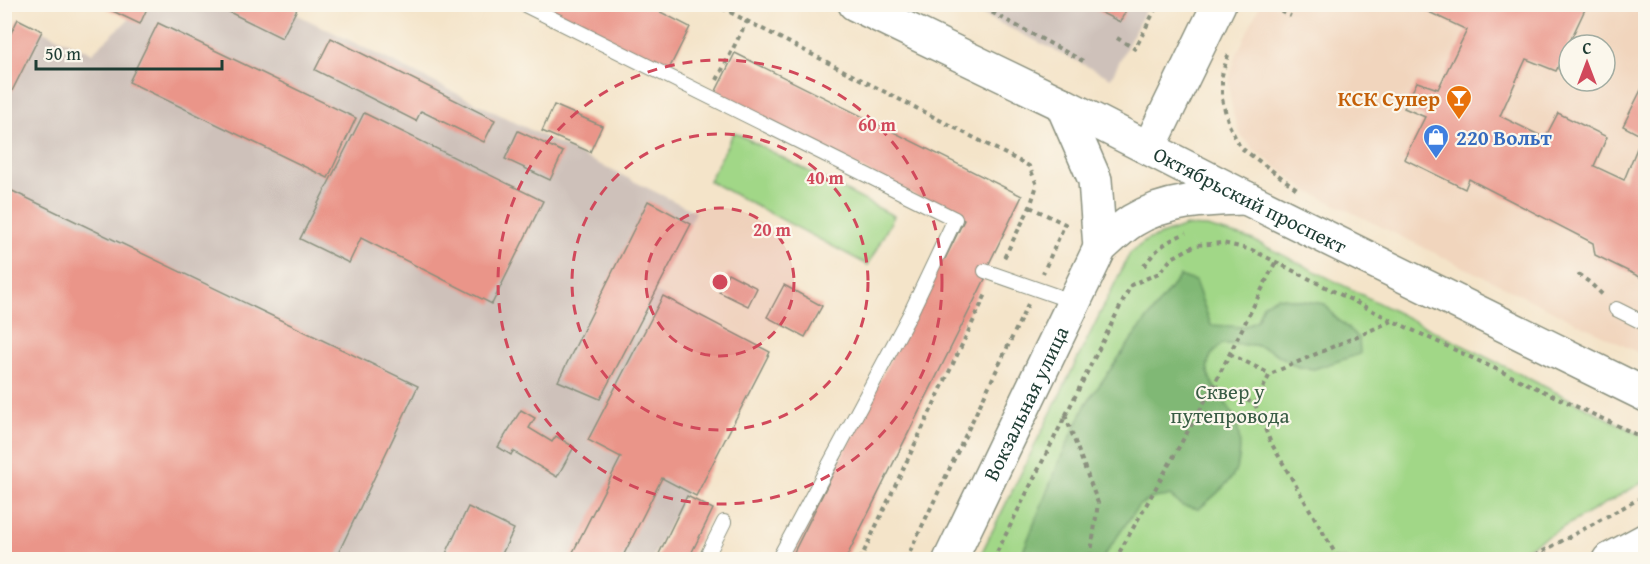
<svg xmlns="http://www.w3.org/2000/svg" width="1650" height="564" font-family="'Gentium Book Plus',serif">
<rect width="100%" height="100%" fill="#fbf7ec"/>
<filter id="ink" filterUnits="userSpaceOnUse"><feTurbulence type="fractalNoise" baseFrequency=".0167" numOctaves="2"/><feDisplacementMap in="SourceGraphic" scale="12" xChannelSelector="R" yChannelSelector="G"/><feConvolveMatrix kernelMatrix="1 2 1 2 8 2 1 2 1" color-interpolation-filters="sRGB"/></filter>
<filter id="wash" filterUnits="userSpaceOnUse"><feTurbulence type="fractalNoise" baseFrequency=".008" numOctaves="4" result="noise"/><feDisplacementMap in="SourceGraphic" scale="24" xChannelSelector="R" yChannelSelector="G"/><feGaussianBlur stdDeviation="1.35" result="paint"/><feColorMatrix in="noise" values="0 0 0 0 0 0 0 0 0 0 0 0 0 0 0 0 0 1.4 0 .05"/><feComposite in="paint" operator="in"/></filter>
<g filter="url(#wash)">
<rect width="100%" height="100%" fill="#f4e4c9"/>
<path fill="#f1d5bd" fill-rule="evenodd" d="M1260 5H1645V356L1306 190 1252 148 1240 134 1234 117 1230 98 1229 81 1234 60ZM1569 45H1605V81H1569Z"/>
<path fill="#cec1ba" d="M149 5H299L296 14 696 212 655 292 664 296 589 441 687 491 652 559H5L4 46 18 20 92 53 129 19 140 24Z
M963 5H1148L1111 78Z"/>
<path fill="#a1d787" stroke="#608a5e" stroke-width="1.5" d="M734 132 894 216 868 265 709 181Z
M1186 226 1207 227 1251 239 1645 437V481L1507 559 978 560 1130 253 1147 240Z"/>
<path fill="#80b874" stroke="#507a54" stroke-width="1.5" d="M1180 276 1195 281 1211 325 1243 327 1257 320 1263 304 1277 297 1325 304 1334 316 1359 338 1360 354 1314 369 1298 367 1270 350 1254 345 1222 344C1214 351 1206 359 1208 371 1210 385 1224 399 1231 411 1241 428 1244 460 1232 477 1223 490 1210 499 1199 509L1182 506 1170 496 1153 498 1139 505 1102 559H1020L1058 464 1086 404 1132 339Z"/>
<g id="blocks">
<path fill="#ea9589" d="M98 4H149L140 24Z
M536 4H645L690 27 668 71Z
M1084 4H1129L1120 22Z
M215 5H299L282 38Z
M1414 5H1587L1556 71 1526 59 1500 116 1545 138 1558 113 1607 137 1594 166 1624 180 1642 136 1623 126 1646 80V280L1595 255 1593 243 1469 179 1465 189 1404 159 1425 117 1404 108 1417 82 1438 89 1467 30Z
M18 19 42 31 4 107V47Z
M158 23 356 118 328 178 129 82Z
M331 38 495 120 484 142 421 111 416 121 315 70Z
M735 53 1022 196 983 276 986 277 845 560H790L941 257 945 259 964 220 714 95Z
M554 105 602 126 590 152 542 131Z
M364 113 543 201 492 304 361 238 349 263 300 239Z
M518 131 563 152 550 180 505 159Z
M4 187 418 386 335 560H4Z
M648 201 691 224 600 399 558 381Z
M728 273 757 288 748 306 719 292Z
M784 285 822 306 805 337 767 317Z
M663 296 770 352 696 496 662 478 621 560H569L621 457 588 440Z
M521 410 535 418 529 428 552 442 556 436 574 447 557 477 513 451 511 455 498 447Z
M687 496 713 509 688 560H656Z
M468 507 514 529 499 560H443Z"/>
</g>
</g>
<g filter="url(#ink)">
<use href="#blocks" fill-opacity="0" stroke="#8a907e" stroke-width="1.5"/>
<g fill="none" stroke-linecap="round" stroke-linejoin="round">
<defs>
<path id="service" d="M523 4 955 219 910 314 778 560
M985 271 1074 302
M1616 309 1646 324
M705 560 724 522"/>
<g id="secondary">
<path d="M1062 104 1095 180 1100 248"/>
<path d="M1149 148 1219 4"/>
<path id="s1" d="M950 560 1100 248C1110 239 1121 228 1132 221 1166 200 1207 199 1246 198"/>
</g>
<g id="primary">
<path id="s2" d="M855 4 1062 104 1246 198 1646 395"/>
<path d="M1609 560 1646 540"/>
</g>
</defs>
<use href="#service" stroke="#8a907e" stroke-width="16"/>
<use href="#secondary" stroke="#8a907e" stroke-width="36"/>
<use href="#primary" stroke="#8a907e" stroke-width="36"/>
<path stroke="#8a907e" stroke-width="4" stroke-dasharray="4.5 4.5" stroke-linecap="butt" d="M714 4 1029 166 1037 185 1030 207 1004 258
M976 4 1083 61
M1281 4V12L1284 4
M1281 12 1291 16
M4 19 11 4
M1117 38 1135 49 1158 4
M1228 55 1222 75V99L1229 125 1240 147 1297 189
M717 80 747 21
M1030 207 1065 224 1043 273
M1144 266C1157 248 1165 242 1186 233
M1578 274 1589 282 1605 297
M1230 354 1270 374
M1214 385 1255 404 1270 374 1392 321
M1255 404 1270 441 1339 560
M1065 415 1098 503 1090 560
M860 560 987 292
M906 560 1028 304
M993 560 1131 285 1159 273 1172 258 1196 245 1223 243 1252 250 1393 321 1646 439
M1115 560 1214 385 1275 263
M1527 560 1646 495"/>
<use href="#service" stroke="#fff" stroke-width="14"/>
<use href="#secondary" stroke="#fff" stroke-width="33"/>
<use href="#primary" stroke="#fff" stroke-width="33"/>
</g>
</g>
<circle cx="720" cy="282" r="74" fill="#d1495b" fill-opacity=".12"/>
<g fill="none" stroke="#d1495b" stroke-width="3" stroke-dasharray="10 8">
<circle cx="720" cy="282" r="74"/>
<circle cx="720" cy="282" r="148"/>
<circle cx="720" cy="282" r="222"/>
</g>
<defs>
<symbol id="bar-pin" viewBox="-11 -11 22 30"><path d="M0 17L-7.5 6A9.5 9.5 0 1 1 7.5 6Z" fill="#e8710a" stroke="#fbf7ec"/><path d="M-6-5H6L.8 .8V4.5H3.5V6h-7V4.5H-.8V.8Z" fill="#fff"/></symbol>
<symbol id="shop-pin" viewBox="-11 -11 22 30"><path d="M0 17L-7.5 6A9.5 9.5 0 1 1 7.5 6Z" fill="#3f7fe0" stroke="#fbf7ec"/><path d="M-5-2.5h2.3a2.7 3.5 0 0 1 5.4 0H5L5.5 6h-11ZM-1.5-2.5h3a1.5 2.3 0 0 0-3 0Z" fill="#fff"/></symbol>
</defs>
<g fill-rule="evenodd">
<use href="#bar-pin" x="1444" y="83" width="30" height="40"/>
<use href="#shop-pin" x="1421" y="122" width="30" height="40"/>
</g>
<g text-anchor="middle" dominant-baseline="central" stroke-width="4.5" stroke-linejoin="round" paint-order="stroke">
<g font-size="21" font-weight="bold" fill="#c56008" stroke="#fbf7ec" text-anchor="end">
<text x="1440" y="98">КСК Супер</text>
</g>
<g font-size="21" font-weight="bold" fill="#366cbe" stroke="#fbf7ec" text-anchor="start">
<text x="1456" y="137">220 Вольт</text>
</g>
<g font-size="21" fill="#1f3d34" stroke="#fbf7ec">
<text stroke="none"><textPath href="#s2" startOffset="441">Октябрьский проспект</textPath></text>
<text stroke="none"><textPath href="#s1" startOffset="174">Вокзальная улица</textPath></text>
</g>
<g font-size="21" fill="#395c45" stroke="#fbf7ec">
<text x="1230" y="391">Сквер у<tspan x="1230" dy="24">путепровода</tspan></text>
</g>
</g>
<circle cx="720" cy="282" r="9" fill="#d1495b" stroke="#fbf7ec" stroke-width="3"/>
<g font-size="18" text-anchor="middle" font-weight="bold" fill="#d1495b" stroke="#fbf7ec" stroke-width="4.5" stroke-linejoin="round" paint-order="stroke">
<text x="877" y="131">60 m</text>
<text x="825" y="184">40 m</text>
<text x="772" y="236">20 m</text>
</g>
<rect width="1650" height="564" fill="none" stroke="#fbf7ec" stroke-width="24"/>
<g transform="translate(1587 63)"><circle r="28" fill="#fbf7ec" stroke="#a3ada2" stroke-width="1.5"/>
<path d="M0-4.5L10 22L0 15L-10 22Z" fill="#d1495b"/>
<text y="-9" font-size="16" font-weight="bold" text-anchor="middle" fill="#1f3d34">С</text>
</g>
<path d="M36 60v9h186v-9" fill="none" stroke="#1f3d34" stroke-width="3"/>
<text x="45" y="60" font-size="18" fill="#1f3d34" stroke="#fbf7ec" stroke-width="4.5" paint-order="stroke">50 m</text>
</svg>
